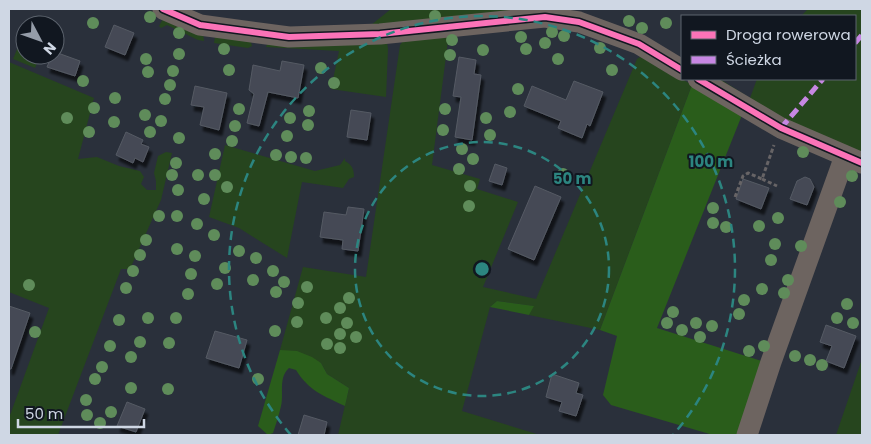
<svg xmlns="http://www.w3.org/2000/svg" width="871" height="444" font-family="Poppins,sans-serif">
<defs>
<filter id="shadow"><feDropShadow dx="3" dy="5.5" stdDeviation="1" flood-color="#0009"/></filter>
</defs>
<rect width="100%" height="100%" fill="#2a303b"/>
<path fill="#26451e" d="M391 9H544L371 25Z
M808 9H862V157L797 130 711 79H720L750 98 757 79H855V16H801Z
M164 17 203 33 204 41 198 40 167 25 161 28 159 26Z
M449 33 432 165 480 179 477 189 518 202 483 287 536 299 637 59 643 55 692 85 600 330 529 315 533 306 497 301 490 307 462 411 540 435H338L349 388 327 374 321 363 280 350 303 267 366 277 400 45 407 36Z
M215 37 250 39 252 46 248 48 214 43Z
M269 40 387 42 388 49 386 97 331 89 339 51 266 47Z
M18 47 25 50V55L40 56 35 68 13 59Z
M9 62 94 98 78 159 97 157 119 166 140 171 144 177 141 184 147 190H156V181L154 173 158 156 166 152 172 153 161 200 130 269H121L58 435H9V418L49 308 9 292Z
M225 145 315 171 340 165 345 158V161C352 165 354 169 354 177L349 179 343 188 302 182 287 258 239 228 209 217Z
M862 359V435H836Z"/>
<path fill="#2a5d1b" d="M692 85 742 115 657 328 765 362 742 435H713L611 405 603 395 617 336 600 330Z
M497 301 534 306 529 315 490 307Z
M280 350 297 351 312 357 321 363 327 374 349 388 345 406C324 396 309 391 296 370L289 368C278 378 284 394 281 406 279 415 276 424 273 433L268 435 258 426Z"/>
<path fill="#454a54" stroke="#555a64" filter="url(#shadow)" d="M114 25 134 33 125 55 105 47Z
M55 52 80 61 75 76 47 67 52 55H55Z
M459 57 476 60 474 74 481 75 472 140 455 137 461 97 453 96Z
M282 61 304 65 298 98 268 92 259 126 247 123 254 94 249 90 253 65 280 71Z
M574 81 603 92 590 126 587 124 582 138 558 128 561 121 524 106 532 86 566 100Z
M195 86 227 93 219 130 200 125 204 107 191 105Z
M351 110 371 113 367 140 347 137Z
M126 132 143 140 141 144 149 147 143 162 135 158 133 163 116 155Z
M495 164 507 168 502 185 489 181Z
M805 177 810 179 814 187 807 205 790 199 797 181Z
M743 179 769 188 761 209 736 199Z
M535 186 561 197 534 260 508 249Z
M348 207 364 209 358 251 342 249 343 240 320 237 324 212 346 215Z
M9 306 30 313 11 369H9Z
M826 325 856 336 844 368 826 361 832 346 820 342Z
M215 331 247 340 239 368 206 358Z
M552 374 579 383 576 393 583 395 576 416 559 411 562 402 546 397Z
M127 402 145 409 136 432 117 426Z
M304 415 327 422 324 435H298Z"/>
<g fill="none" stroke-linecap="round" stroke-linejoin="round">
<path stroke="#676466" stroke-width="3" stroke-dasharray="4 2.5" stroke-linecap="butt" d="M762 179 777 186
M735 197 743 176 748 173 762 179 774 145"/>
<path stroke="#6d6460" stroke-width="21" d="M163 9 200 25 289 37 380 34 545 17 579 22 639 44 682 70
M698 79 781 128 862 163
M747 435 771 362 845 156"/>
<path stroke="#c787e3" stroke-width="5" stroke-dasharray="10 5" stroke-linecap="butt" d="M855 43 862 35
M781 128 823 79"/>
<defs>
<path id="cycleway" d="M163 9 200 25 289 37 380 34 545 17 579 22 639 44 682 70
M698 79 781 128 862 163"/>
</defs>
<use href="#cycleway" stroke="#111720" stroke-width="9"/>
<use href="#cycleway" stroke="#fb73b8" stroke-width="6"/>
</g>
<g fill="#5f8c5a">
<circle cx="435" cy="16" r="6"/>
<circle cx="150" cy="17" r="6"/>
<circle cx="629" cy="21" r="6"/>
<circle cx="93" cy="23" r="6"/>
<circle cx="666" cy="23" r="6"/>
<circle cx="642" cy="28" r="6"/>
<circle cx="552" cy="32" r="6"/>
<circle cx="179" cy="33" r="6"/>
<circle cx="564" cy="36" r="6"/>
<circle cx="521" cy="37" r="6"/>
<circle cx="452" cy="40" r="6"/>
<circle cx="545" cy="43" r="6"/>
<circle cx="600" cy="48" r="6"/>
<circle cx="224" cy="49" r="6"/>
<circle cx="526" cy="49" r="6"/>
<circle cx="483" cy="50" r="6"/>
<circle cx="179" cy="54" r="6"/>
<circle cx="450" cy="55" r="6"/>
<circle cx="146" cy="59" r="6"/>
<circle cx="558" cy="59" r="6"/>
<circle cx="321" cy="68" r="6"/>
<circle cx="229" cy="70" r="6"/>
<circle cx="612" cy="70" r="6"/>
<circle cx="173" cy="71" r="6"/>
<circle cx="148" cy="72" r="6"/>
<circle cx="83" cy="81" r="6"/>
<circle cx="334" cy="83" r="6"/>
<circle cx="170" cy="85" r="6"/>
<circle cx="518" cy="89" r="6"/>
<circle cx="115" cy="98" r="6"/>
<circle cx="165" cy="99" r="6"/>
<circle cx="94" cy="108" r="6"/>
<circle cx="239" cy="109" r="6"/>
<circle cx="445" cy="109" r="6"/>
<circle cx="309" cy="111" r="6"/>
<circle cx="510" cy="112" r="6"/>
<circle cx="145" cy="115" r="6"/>
<circle cx="67" cy="118" r="6"/>
<circle cx="290" cy="118" r="6"/>
<circle cx="486" cy="118" r="6"/>
<circle cx="161" cy="121" r="6"/>
<circle cx="114" cy="122" r="6"/>
<circle cx="308" cy="125" r="6"/>
<circle cx="235" cy="126" r="6"/>
<circle cx="443" cy="130" r="6"/>
<circle cx="89" cy="132" r="6"/>
<circle cx="150" cy="132" r="6"/>
<circle cx="490" cy="135" r="6"/>
<circle cx="287" cy="136" r="6"/>
<circle cx="179" cy="138" r="6"/>
<circle cx="232" cy="141" r="6"/>
<circle cx="462" cy="149" r="6"/>
<circle cx="803" cy="152" r="6"/>
<circle cx="215" cy="154" r="6"/>
<circle cx="276" cy="155" r="6"/>
<circle cx="291" cy="157" r="6"/>
<circle cx="306" cy="158" r="6"/>
<circle cx="473" cy="159" r="6"/>
<circle cx="176" cy="163" r="6"/>
<circle cx="459" cy="169" r="6"/>
<circle cx="563" cy="174" r="6"/>
<circle cx="172" cy="175" r="6"/>
<circle cx="198" cy="175" r="6"/>
<circle cx="215" cy="175" r="6"/>
<circle cx="852" cy="176" r="6"/>
<circle cx="470" cy="186" r="6"/>
<circle cx="227" cy="187" r="6"/>
<circle cx="178" cy="190" r="6"/>
<circle cx="204" cy="199" r="6"/>
<circle cx="840" cy="202" r="6"/>
<circle cx="469" cy="206" r="6"/>
<circle cx="713" cy="208" r="6"/>
<circle cx="159" cy="216" r="6"/>
<circle cx="177" cy="216" r="6"/>
<circle cx="778" cy="218" r="6"/>
<circle cx="713" cy="223" r="6"/>
<circle cx="197" cy="224" r="6"/>
<circle cx="759" cy="226" r="6"/>
<circle cx="726" cy="227" r="6"/>
<circle cx="214" cy="235" r="6"/>
<circle cx="146" cy="240" r="6"/>
<circle cx="775" cy="244" r="6"/>
<circle cx="801" cy="246" r="6"/>
<circle cx="177" cy="249" r="6"/>
<circle cx="239" cy="251" r="6"/>
<circle cx="140" cy="255" r="6"/>
<circle cx="195" cy="256" r="6"/>
<circle cx="256" cy="258" r="6"/>
<circle cx="771" cy="260" r="6"/>
<circle cx="225" cy="268" r="6"/>
<circle cx="133" cy="271" r="6"/>
<circle cx="273" cy="271" r="6"/>
<circle cx="191" cy="274" r="6"/>
<circle cx="253" cy="280" r="6"/>
<circle cx="788" cy="280" r="6"/>
<circle cx="284" cy="282" r="6"/>
<circle cx="217" cy="284" r="6"/>
<circle cx="29" cy="285" r="6"/>
<circle cx="307" cy="287" r="6"/>
<circle cx="126" cy="288" r="6"/>
<circle cx="762" cy="289" r="6"/>
<circle cx="276" cy="292" r="6"/>
<circle cx="784" cy="293" r="6"/>
<circle cx="188" cy="294" r="6"/>
<circle cx="349" cy="298" r="6"/>
<circle cx="744" cy="300" r="6"/>
<circle cx="298" cy="303" r="6"/>
<circle cx="847" cy="304" r="6"/>
<circle cx="340" cy="308" r="6"/>
<circle cx="673" cy="312" r="6"/>
<circle cx="739" cy="314" r="6"/>
<circle cx="148" cy="318" r="6"/>
<circle cx="176" cy="318" r="6"/>
<circle cx="326" cy="318" r="6"/>
<circle cx="837" cy="318" r="6"/>
<circle cx="119" cy="320" r="6"/>
<circle cx="297" cy="322" r="6"/>
<circle cx="347" cy="323" r="6"/>
<circle cx="667" cy="323" r="6"/>
<circle cx="696" cy="323" r="6"/>
<circle cx="853" cy="323" r="6"/>
<circle cx="712" cy="326" r="6"/>
<circle cx="682" cy="330" r="6"/>
<circle cx="275" cy="331" r="6"/>
<circle cx="35" cy="332" r="6"/>
<circle cx="340" cy="334" r="6"/>
<circle cx="356" cy="337" r="6"/>
<circle cx="700" cy="337" r="6"/>
<circle cx="140" cy="342" r="6"/>
<circle cx="169" cy="343" r="6"/>
<circle cx="327" cy="344" r="6"/>
<circle cx="110" cy="346" r="6"/>
<circle cx="764" cy="346" r="6"/>
<circle cx="340" cy="348" r="6"/>
<circle cx="749" cy="351" r="6"/>
<circle cx="795" cy="356" r="6"/>
<circle cx="131" cy="357" r="6"/>
<circle cx="810" cy="360" r="6"/>
<circle cx="822" cy="365" r="6"/>
<circle cx="102" cy="367" r="6"/>
<circle cx="95" cy="379" r="6"/>
<circle cx="258" cy="379" r="6"/>
<circle cx="131" cy="388" r="6"/>
<circle cx="168" cy="389" r="6"/>
<circle cx="86" cy="400" r="6"/>
<circle cx="111" cy="412" r="6"/>
<circle cx="87" cy="415" r="6"/>
<circle cx="100" cy="423" r="6"/>
</g>
<g fill="none" stroke="#2c8580" stroke-width="2.5" stroke-dasharray="9 6">
<circle cx="482" cy="269" r="127"/>
<path d="M291 435A253 253 0 1 1 673 435"/>
</g>
<circle cx="482" cy="269" r="8" fill="#2c8580" stroke="#111720" stroke-width="2.5"/>
<g font-size="15" text-anchor="middle" font-weight="bold" fill="#2c8580" stroke="#111720" stroke-width="4" stroke-linejoin="round" paint-order="stroke">
<text x="711" y="167">100 m</text>
<text x="572" y="184">50 m</text>
</g>
<rect width="871" height="444" fill="none" stroke="#cfd7e4" stroke-width="20"/>
<rect x="681" y="15" width="175" height="65" fill="#111720" stroke="#5d646e"/>
<rect x="691" y="31" width="25" height="8" fill="#fb73b8" stroke="#5d646e"/>
<text x="726" y="40" font-size="15" fill="#cfd7e4">Droga rowerowa</text>
<rect x="691" y="56" width="25" height="8" fill="#c787e3" stroke="#5d646e"/>
<text x="726" y="65" font-size="15" fill="#cfd7e4">Ścieżka</text>
<g transform="translate(40 40) rotate(131)"><circle r="24" fill="#111720" stroke="#5d646e"/>
<path d="M0-4L9 19L0 12L-9 19Z" fill="#959da9"/>
<text y="-8" font-size="14" font-weight="bold" text-anchor="middle" fill="#cfd7e4">N</text>
</g>
<path d="M18 419v8h126v-8" fill="none" stroke="#cfd7e4" stroke-width="2.5"/>
<text x="25" y="419" font-size="15" fill="#cfd7e4" stroke="#111720" stroke-width="4" paint-order="stroke">50 m</text>
</svg>
